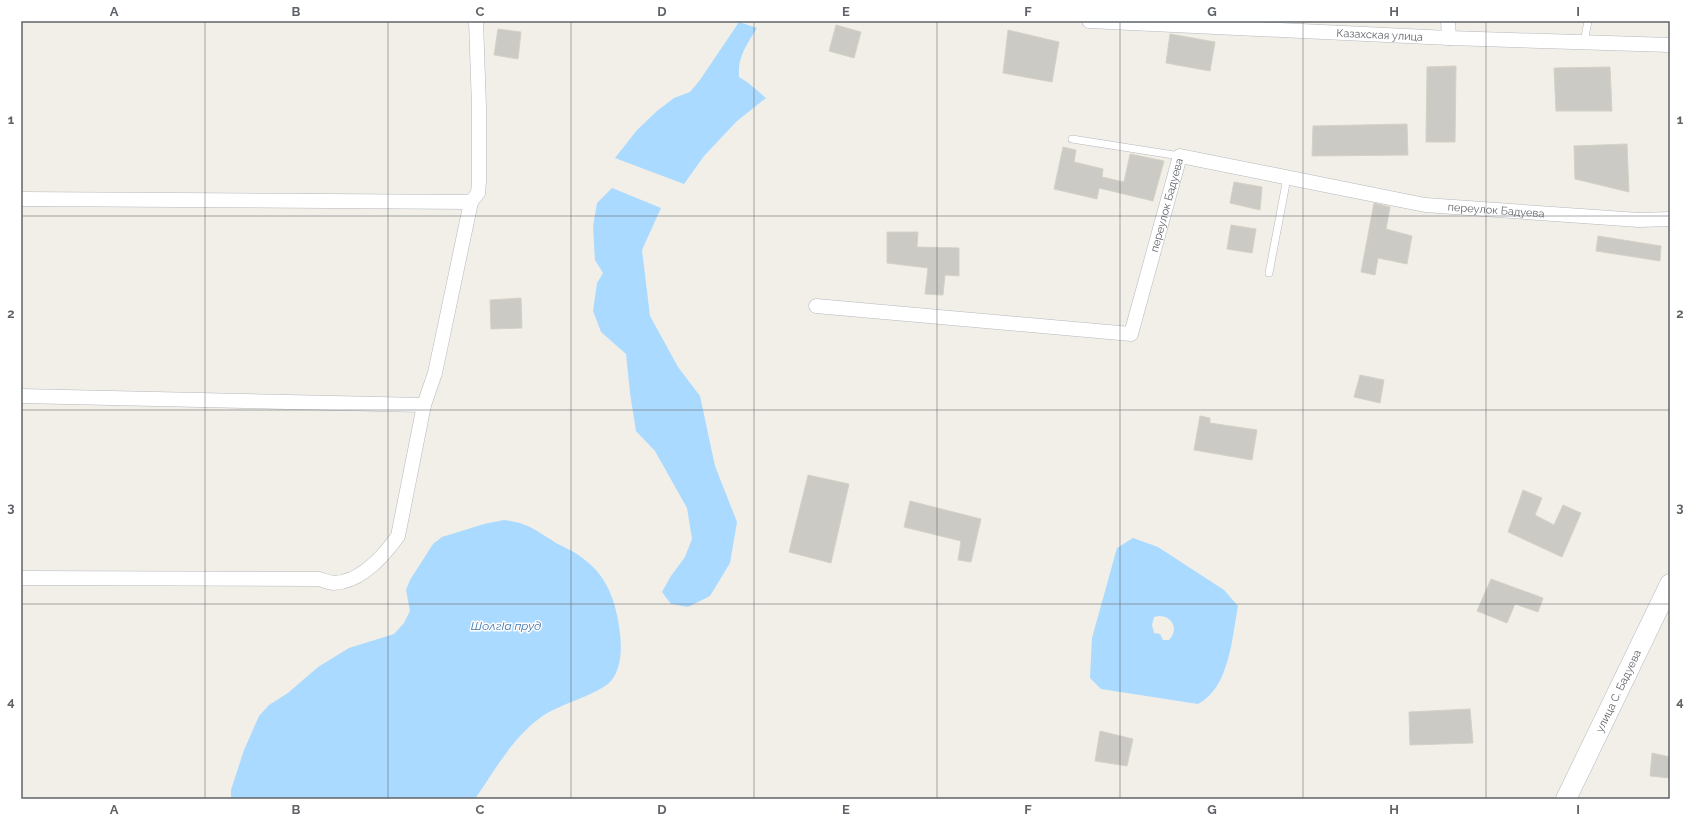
<svg xmlns="http://www.w3.org/2000/svg" width="1691" height="820" font-family="Raleway,sans-serif">
<rect width="100%" height="100%" fill="#f1efe8"/>
<path fill="#aadaff" fill-rule="evenodd" d="M739 22 757 28C747 44 737 58 739 77L747 82 766 98 737 121 704 156 684 184 615 158 637 130 657 111 674 98 690 92 700 80Z
M612 188 661 208 642 250 650 316 678 367 700 396 715 466 737 522 730 563 710 596 688 607 671 604 662 592 671 576 685 557 692 539 687 508 655 451 636 431 630 393 626 354 601 332 593 311 597 283 603 273 595 260 593 226 597 203Z
M504 520C528 523 537 531 556 543 566 548 577 553 585 560 609 578 617 606 620 634 622 649 621 669 611 681 599 694 561 704 544 715 514 735 495 770 475 799H231V790L244 750 259 716 269 705 288 693 318 667 349 648 394 634 404 623 410 611 406 590 410 580 433 544 442 537 484 524Z
M1133 538 1158 547 1224 590 1238 606C1232 637 1230 687 1198 704L1101 689 1090 678 1092 638 1117 548ZM1159 616C1173 616 1179 630 1169 640H1163L1160 634 1154 633 1152 625 1154 617Z"/>
<path fill="#cccac5" stroke="#d6d1c6" d="M836 25 861 32 854 58 829 51Z
M498 29 521 32 518 59 494 55Z
M1008 30 1059 42 1052 82 1003 73Z
M1170 34 1215 42 1210 71 1166 63Z
M1456 66 1455 142H1426L1427 67Z
M1610 67 1612 111H1556L1554 68Z
M1407 124 1408 155 1312 156 1313 126Z
M1627 144 1629 192 1575 179 1574 146Z
M1063 147 1076 150 1074 162 1103 169 1102 177 1124 182 1130 154 1164 161 1153 201 1099 188 1097 199 1054 189Z
M1234 182 1262 187 1260 210 1230 203Z
M1374 203 1390 207 1386 229 1412 236 1407 264 1378 258 1375 275 1361 272Z
M1231 225 1256 229 1252 253 1227 249Z
M887 232H918L917 247 959 248V276L945 275 943 295 925 294 928 268 887 263Z
M1598 236 1661 246 1660 261 1596 251Z
M521 298 522 328 491 329 490 300Z
M1360 375 1384 380 1380 403 1354 397Z
M1200 416 1210 418V423L1257 430 1252 460 1194 450Z
M808 475 849 484 831 563 789 552Z
M1523 490 1542 498 1535 515 1554 525 1563 505 1581 513 1562 557 1508 532Z
M910 501 981 519 971 562 958 560 961 541 904 527Z
M1491 579 1543 598 1538 612 1515 604 1507 623 1477 611Z
M1470 709 1473 743 1410 745 1409 712Z
M1100 731 1133 739 1127 766 1095 761Z
M1652 753 1670 757V778L1650 776Z"/>
<g fill="none" stroke-linecap="round" stroke-linejoin="round">
<defs>
<path id="service" d="M1584 42 1588 21
M1072 139 1180 156
M1269 273 1287 178"/>
<g id="minor">
<path id="s1" d="M1089 21 1449 38 1670 45"/>
<path d="M1448 21 1449 38"/>
<path d="M21 199 471 202 478 193 479 182V107L476 21"/>
<path id="s2" d="M816 306 1131 334 1180 156 1425 205 1639 220 1670 219"/>
<path d="M21 396 424 405"/>
<path d="M21 578 319 579C323 580 329 583 334 583 361 582 383 557 398 536L424 405 435 373 471 202"/>
</g>
<g id="secondary">
<path id="s3" d="M1566 799 1670 584"/>
</g>
</defs>
<use href="#service" stroke="#b5b8bc" stroke-width="8"/>
<use href="#minor" stroke="#b5b8bc" stroke-width="15"/>
<use href="#secondary" stroke="#b6babf" stroke-width="21"/>
<use href="#service" stroke="#fff" stroke-width="7"/>
<use href="#minor" stroke="#fff" stroke-width="14"/>
<use href="#secondary" stroke="#fff" stroke-width="20"/>
</g>
<path fill="none" stroke="#5f6368" stroke-width="1" stroke-opacity="0.55" d="M205 21V799M388 21V799M571 21V799M754 21V799M937 21V799M1120 21V799M1303 21V799M1486 21V799M21 216H1670M21 410H1670M21 604H1670"/>
<g text-anchor="middle" dominant-baseline="central" stroke-width="3" stroke-linejoin="round" paint-order="stroke">
<g font-size="11" fill="#5f6368" stroke="#fff">
<text stroke="none"><textPath href="#s1" startOffset="291">Казахская улица</textPath></text>
<text stroke="none"><textPath href="#s2" startOffset="450">переулок Бадуева</textPath></text>
<text stroke="none"><textPath href="#s2" startOffset="822">переулок Бадуева</textPath></text>
<text stroke="none"><textPath href="#s3" startOffset="120">улица С. Бадуева</textPath></text>
</g>
<g font-size="12" font-style="italic" fill="#4174aa" stroke="#fff">
<text x="506" y="626">ШолгIа пруд</text>
</g>
</g>
<rect width="1691" height="820" fill="none" stroke="#ffffff" stroke-width="44"/>
<rect x="22" y="22" width="1647" height="776" fill="none" stroke="#5f6368" stroke-width="1.5"/>
<g font-size="13" text-anchor="middle" font-weight="bold" fill="#5f6368">
<text x="114" y="16">A</text>
<text x="296" y="16">B</text>
<text x="480" y="16">C</text>
<text x="662" y="16">D</text>
<text x="846" y="16">E</text>
<text x="1028" y="16">F</text>
<text x="1212" y="16">G</text>
<text x="1394" y="16">H</text>
<text x="1578" y="16">I</text>
<text x="11" y="124">1</text>
<text x="1680" y="124">1</text>
<text x="11" y="318">2</text>
<text x="1680" y="318">2</text>
<text x="11" y="512">3</text>
<text x="1680" y="512">3</text>
<text x="11" y="706">4</text>
<text x="1680" y="706">4</text>
<text x="114" y="814">A</text>
<text x="296" y="814">B</text>
<text x="480" y="814">C</text>
<text x="662" y="814">D</text>
<text x="846" y="814">E</text>
<text x="1028" y="814">F</text>
<text x="1212" y="814">G</text>
<text x="1394" y="814">H</text>
<text x="1578" y="814">I</text>
</g>
</svg>
